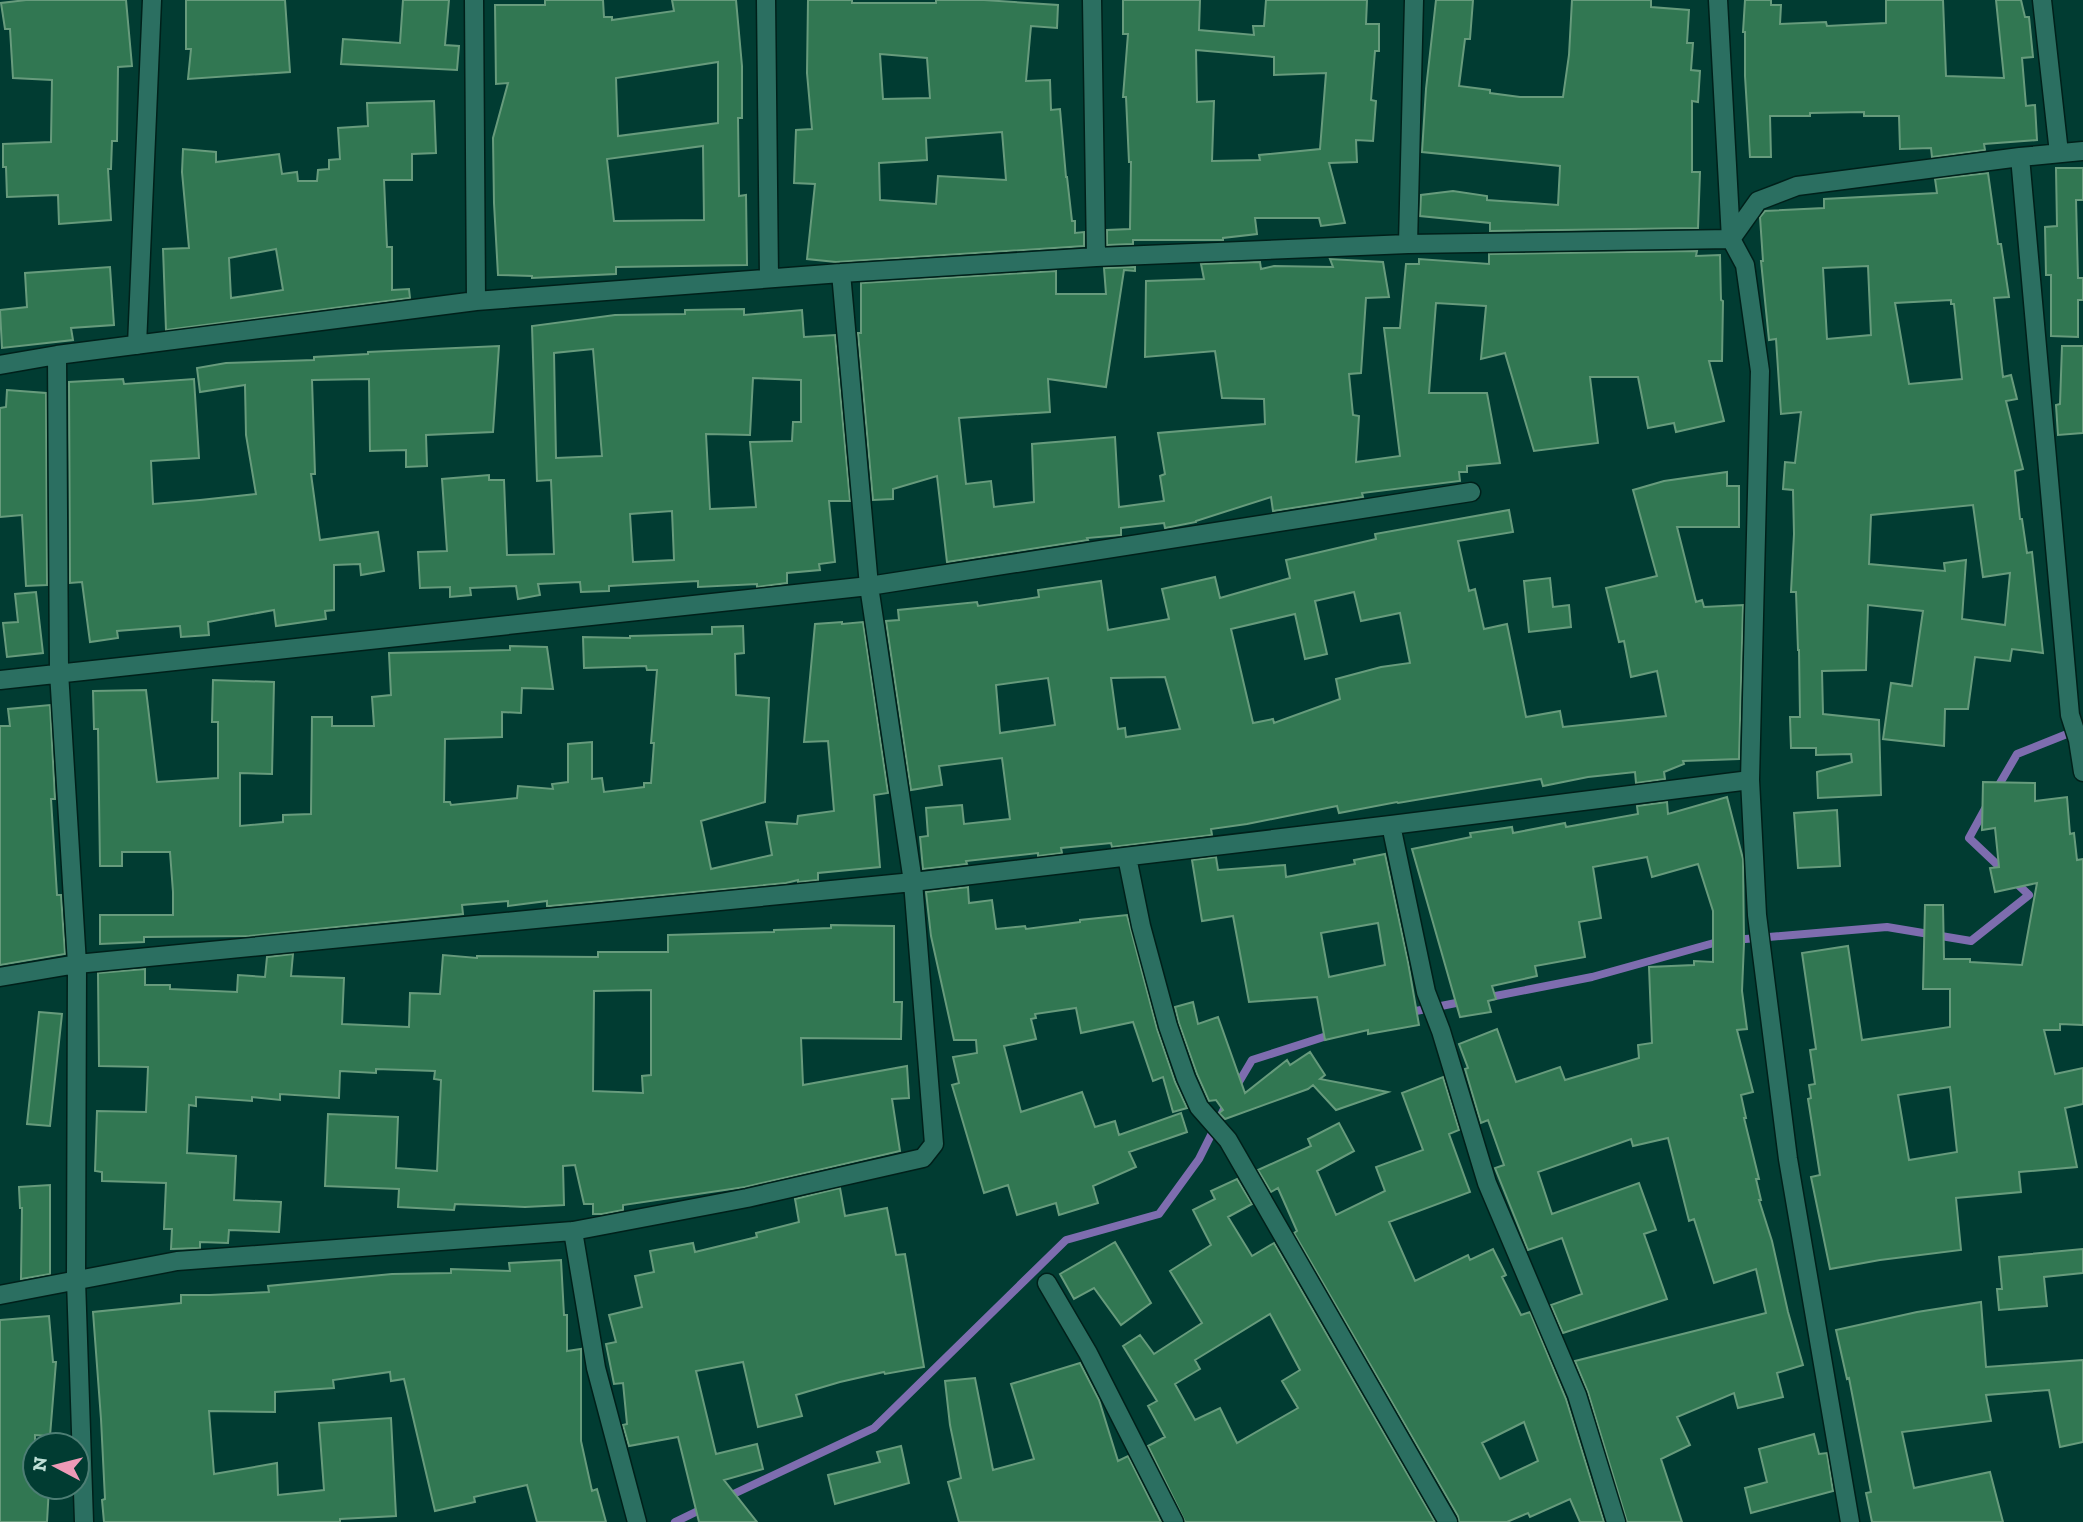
<svg xmlns="http://www.w3.org/2000/svg" width="2083" height="1522" font-family="'Zilla Slab',serif">
<rect width="100%" height="100%" fill="#013c32"/>
<g fill="none" stroke-linecap="round" stroke-linejoin="round">
<path stroke="#7e6daf" stroke-width="8" d="M1996 790 2017 754 2077 730
M1986 807 1969 838 2005 872
M1734 940 1887 927 1971 941 2029 895 2014 881
M1485 998 1592 977 1721 941
M1406 1013 1466 1001
M1236 1087 1252 1060 1333 1034
M725 1498 874 1428 1066 1240 1159 1214 1199 1159 1228 1101
M675 1522 704 1508"/>
</g>
<path fill="#317752" stroke="#679b7c" stroke-width="2" fill-rule="evenodd" d="M26 0H126L132 66 118 67 117 141H112L111 169H108L111 220 59 224 58 195 7 197 6 167H3V144L51 142 52 80 13 78 10 29H5L1 3Z
M186 0H285L290 72 188 79 191 49H186Z
M403 0H449L445 45 459 46 457 70 341 64 343 39 400 43Z
M545 0H603L604 17H612V20L674 11 672 0H736L742 66V118H738L739 196 746 195 747 265 616 267V274L532 278V276L498 275 494 203 493 138 508 83 496 84 495 5H545ZM718 62V123L618 136 616 78ZM703 146 704 220 614 221 607 159Z
M808 0H852V3H936V0H984L1058 5 1057 28 1031 26 1026 81 1050 80 1051 110 1060 109 1066 177H1067L1072 221H1075V233L1084 232V246L836 262 807 259 815 184 794 183 796 130 812 129 807 73ZM880 54 927 58 930 98 883 99ZM1002 132 1006 180 938 176 936 204 880 200 879 163 927 160 926 138Z
M1123 0H1200L1199 30 1254 35 1253 26H1264L1266 0H1367L1366 24H1379V51H1375L1371 100 1376 101 1373 141 1356 140 1357 162 1329 163 1345 223 1321 226 1319 218H1255L1257 234 1223 238V240H1133V244L1107 245V230L1130 229 1131 162H1129L1126 97H1123L1128 34H1123ZM1196 50 1274 57V75L1326 73 1320 149 1259 155 1260 160 1212 161 1214 101 1197 102Z
M1436 0H1473L1470 39H1465L1459 86 1490 90V93L1520 97H1563L1569 55 1572 0H1651V7L1689 10 1687 43H1693L1691 70 1700 71 1698 102 1692 101V172H1700L1698 228 1490 231V223L1420 216 1421 195 1453 191 1487 196V200L1558 205 1560 166 1422 152 1426 89Z
M1745 0H1771V5H1781L1780 24 1826 22 1827 26 1886 23V0H1943L1946 76 2004 78 1996 0H2021L2025 17H2029L2033 57 2022 58 2026 106 2035 105 2037 140 1984 144 1985 150 1932 157 1931 148 1900 149 1899 116H1864V112L1810 113V116H1770L1771 157H1750L1745 76V32H1743Z
M434 101 436 153 412 154V180H384L387 247H392V290L409 289 410 298 166 330 163 249 189 248 182 172 183 149 216 152V162L279 154 282 174 297 172 298 181H317L318 170 329 169V160L340 159 338 128 368 126 367 103ZM276 249 283 290 231 298 229 258Z
M2056 168H2083V200H2076L2078 278H2083V300H2078V337L2051 336V275H2046L2045 227 2057 226Z
M1988 173 1998 244H2001L2009 297 1994 298 2003 377 2011 375 2017 399 2006 401 2023 469 2015 471 2020 519H2022L2027 553 2032 552 2043 653 2012 649 2010 661 1975 657 1968 709H1945L1944 746 1883 739 1891 683 1912 686 1923 611 1868 605 1866 670 1822 671 1823 714 1879 720 1881 795 1818 798 1817 772 1852 762 1851 754 1816 755V748H1791L1790 717H1800L1799 650H1798L1796 592H1791L1794 534 1793 490 1783 489 1785 462 1795 463 1801 412 1781 414 1776 339 1769 340 1761 261H1763L1760 217 1765 211 1824 208V199L1937 193 1935 179ZM1868 266 1871 335 1827 339 1823 268ZM1951 300V304H1954L1962 379 1909 384 1895 303ZM1973 505 1983 577 2010 573 2005 625 1962 619 1966 560 1944 563 1945 571 1869 564 1871 515Z
M1697 251 1696 256 1720 255 1721 300 1723 301 1722 361H1709L1724 421 1676 432 1674 423 1648 428 1638 377H1590L1598 443 1534 451 1505 353 1481 359 1486 306 1436 303 1429 393H1487L1500 463 1467 466V472H1459L1460 481 1362 493 1363 497 1273 511 1271 497 1196 521V522L1165 528 1164 523 1121 528V535L1087 538 1088 540 947 562 937 476 893 489V499L873 500 858 333H861V283L1056 271V294H1106L1104 268 1135 267V271L1124 270 1106 387 1048 379 1050 412 959 418 966 484 991 481 994 507 1034 502 1032 444 1115 437 1119 507 1164 501 1160 476 1165 474 1158 433 1265 424 1264 399 1222 398 1215 351 1145 357 1146 281 1204 279 1201 264 1260 262 1261 269 1274 266 1333 267 1330 259 1383 262 1389 297 1366 298 1361 373 1349 374 1353 415 1359 416 1356 462 1400 456 1384 328H1400L1406 264H1419V259L1489 264V254Z
M110 267 114 325 71 328 73 340 2 348 0 310 27 307 25 273Z
M744 309V315L802 310 804 337 835 335 850 501H829L835 562 819 564 820 570 787 573V583L757 587V584L698 587V581L609 586V591L581 592 580 582 538 584 540 595 518 599 516 586 470 588 471 595 450 597V587L420 588 418 552 447 551 442 479 489 475V480H504L507 555 554 554 551 480 537 481 532 326 615 315 685 314V310ZM593 349 602 456 556 458 554 353ZM753 378 801 380V422H793L792 441 750 442 756 507 710 509 706 434 750 435ZM672 511 674 560 633 562 630 514Z
M499 346 493 432 426 435 427 466 406 467V450L370 451 369 379 312 380 315 474H311L320 540 378 532 384 571 361 575 360 564 334 565V610L325 611 326 619 276 626 274 610 208 622 209 635 181 637 180 626 117 631 118 638 90 642 82 582 70 583 69 382 123 379 124 384 194 379 199 458 151 461 153 504 200 500 256 494 246 435 245 385 200 392 197 368 226 363 314 360V357L368 354V352Z
M2062 346H2083V433L2058 435 2056 405 2060 404Z
M7 390 46 393 47 585 26 586 22 515 0 517V408L6 407Z
M1727 472V486H1739V527H1677L1696 602 1702 600 1704 607 1743 605 1739 759 1683 761 1684 764 1664 772 1665 779 1636 783 1635 772 1588 777 1543 786 1541 779 1398 803 1397 802 1339 813 1337 806 1247 824 1211 829 1212 835 1112 847 1111 843 1061 848 1062 853 1038 856V853L966 861 967 864 923 869 920 837 928 836 926 808 962 805 964 824 1010 819 1002 758 939 766 942 785 911 790 886 621 899 620 898 610 977 602 978 606 1039 597 1038 590 1101 581 1108 630 1169 619 1162 589 1215 577 1220 598 1290 578 1286 560 1376 539 1375 534 1509 510 1513 532 1458 541 1469 591 1475 589 1484 629 1507 624 1526 717 1560 711 1563 727 1666 716 1657 671 1631 677 1624 641 1619 642 1606 588 1657 576 1633 490 1664 481ZM1354 592 1361 621 1400 613 1410 663 1381 667 1336 679 1340 699 1274 723 1273 719 1253 723 1231 629 1295 614 1305 659 1327 654 1315 601ZM1165 677 1180 729 1126 737 1125 728 1118 729 1111 678ZM1048 678 1055 725 1000 733 996 685Z
M1550 578 1553 607 1569 605 1571 627 1529 632 1524 581Z
M36 592 43 653 7 657 3 623 18 622 15 594Z
M842 622V624L863 622 888 793 874 795 880 867 818 873V880L798 882V880L786 883 550 906H547V901L508 906V901L462 905 463 914 249 936 144 937V942L100 944V915H173V892L170 852H122V866H100L98 729H94L93 691 146 690 157 782 218 778V722H212L213 680 274 682 272 774 240 773V826L283 822V815L311 814 312 717H332V726H374L372 697 391 695 389 653 510 650V646L547 647 553 689 522 688 521 713 502 712V737L445 739 444 802H450L451 805 517 798 518 786 553 789 552 784 568 782V744L592 742V779L602 778 604 792 644 787V783H651L654 743H651L657 670H647L646 666 584 668 583 637 630 638V636L712 634V627L743 626 744 653 735 654 736 695 769 698 765 802 701 821 711 869 772 855 766 822 797 824 798 816 834 811 828 741 804 742 815 624Z
M50 705 55 799H51L57 895H61L65 954 0 965V726H10L8 709Z
M1983 782 2035 783V801L2067 797 2070 834 2074 833 2077 860 2083 859V1025L2060 1024V1030H2044L2055 1074 2083 1068V1104L2065 1108 2077 1167 2019 1172 2021 1192 1956 1198 1961 1250 1880 1260 1830 1269 1811 1177 1820 1175 1808 1099 1811 1098 1809 1085 1815 1084 1810 1050 1816 1049 1802 953 1848 946 1862 1040 1950 1027V989H1923L1925 905H1943L1944 959H1970V962L2022 965 2037 883 1995 892 1990 868 1999 867 1995 828 1982 830ZM1950 1087 1957 1152 1909 1160 1898 1095Z
M1727 797 1743 859 1744 943 1742 991 1747 1029 1737 1030 1753 1092 1741 1095 1746 1118H1744L1759 1179H1756L1761 1200H1759L1772 1241 1788 1312 1803 1365 1777 1373 1783 1397 1738 1408 1734 1393 1677 1417 1690 1445 1661 1459 1682 1522H1627L1588 1392 1575 1361 1766 1313 1756 1269 1714 1283 1694 1219 1689 1221 1668 1138 1633 1146 1631 1139 1538 1172 1552 1214 1639 1183 1656 1230 1644 1234 1667 1299 1563 1333 1551 1305 1582 1294 1562 1238 1528 1250 1495 1168 1504 1165 1488 1120 1481 1123 1465 1069 1468 1068 1459 1044 1497 1029 1516 1082 1560 1067 1565 1080 1639 1058 1638 1045 1652 1043 1649 967 1694 965V961L1713 962V911L1698 864 1652 877 1647 857 1593 867 1601 918 1579 922 1585 957 1535 966 1537 976 1492 986 1496 999 1488 1001 1491 1012 1460 1017 1412 849 1471 837 1470 833 1512 827 1513 833 1565 823 1566 827 1638 814 1637 806 1667 802 1668 814Z
M1837 810 1840 866 1798 868 1794 813Z
M1385 854 1408 962 1419 1025 1368 1034V1030L1325 1040 1317 997 1249 1002 1233 916 1202 921 1192 860 1216 857 1218 870 1285 865 1286 877 1355 864 1354 860ZM1378 923 1385 965 1329 977 1321 933Z
M968 887 969 903 992 900 996 929 1025 926 1026 929 1080 922V920L1127 915 1157 1029 1175 1082 1187 1108 1173 1112 1163 1077 1153 1081 1133 1022 1081 1033 1076 1008 1035 1014 1036 1018 1031 1019 1036 1039 1004 1046 1021 1112 1082 1092 1095 1127 1115 1121 1119 1135 1181 1113 1187 1132 1129 1152 1136 1167 1093 1186 1098 1203 1059 1215 1056 1203 1017 1215 1008 1185 984 1193 952 1085 959 1083 953 1057 977 1053 976 1040H954L931 936 926 892Z
M831 925 894 926V1002H902L901 1039 801 1038 803 1085 907 1066 909 1098 892 1099 900 1151 745 1187 623 1205V1210L602 1214H593V1204H584L575 1165 563 1166 564 1205 525 1207 455 1204 454 1210 398 1207 399 1189 325 1186 328 1114 398 1117 396 1168 437 1171 441 1080 434 1079 435 1071 376 1069V1073L340 1071 339 1098 280 1094V1100L252 1097V1101L196 1097V1106L189 1105 187 1153 236 1156 234 1200 281 1202 279 1232 229 1230 228 1243 200 1242V1248L171 1249 172 1229H164L166 1183 102 1181V1172L95 1171 97 1111 146 1112 148 1067 99 1066 98 973 145 969V985H170V989L237 992 238 975 265 977 267 957 293 954 291 976 344 978 342 1024 409 1027 410 993 440 994 443 955 477 958V956L598 957V952H668V935L774 932V930L831 928ZM651 990V1075L642 1076 643 1093 593 1091 594 991Z
M1193 1002 1198 1024 1218 1017 1245 1093 1287 1060 1290 1065 1310 1052 1325 1075 1320 1079 1388 1092 1336 1110 1313 1085 1308 1089 1225 1119 1219 1113 1223 1110 1216 1100 1209 1101 1197 1074 1179 1023 1175 1007Z
M39 1012 62 1014 50 1126 27 1124Z
M1443 1077 1459 1130 1449 1134 1470 1192 1389 1222 1415 1281 1468 1255 1470 1260 1493 1249 1506 1275 1502 1277 1521 1315 1530 1312 1566 1399 1604 1522H1580L1570 1499 1530 1517 1528 1513 1507 1522H1459L1458 1516 1294 1233 1297 1231 1278 1188 1271 1192 1258 1170 1311 1146 1308 1139 1339 1123 1354 1151 1317 1171 1336 1215 1385 1191 1376 1167 1423 1150 1402 1093ZM1524 1422 1538 1461 1500 1479 1482 1443Z
M1237 1179 1252 1204 1228 1217 1252 1256 1274 1243 1435 1522H1185L1148 1446 1165 1437 1148 1406 1157 1401 1123 1346 1140 1335 1154 1354 1202 1323 1170 1271 1211 1245 1193 1210 1215 1199 1211 1191ZM1270 1314 1300 1370 1282 1381 1298 1408 1237 1443 1220 1408 1195 1420 1175 1384 1200 1369 1195 1360Z
M50 1185V1274L21 1279 22 1208H20L19 1187Z
M840 1188 845 1216 887 1208 896 1255 905 1254 924 1367 885 1374 884 1372 840 1382 796 1395 802 1416 758 1427 743 1362 696 1371 716 1454 757 1444 763 1469 724 1480 757 1522H699L678 1437 629 1446 623 1425 627 1424 623 1383 614 1384 606 1344 616 1342 609 1315 642 1307 635 1276 654 1272 650 1251 693 1243 695 1252 757 1237 756 1233 799 1222 795 1199Z
M1115 1242 1151 1303 1121 1325 1094 1288 1074 1299 1060 1274Z
M2083 1249V1273L2044 1277 2047 1306 1999 1310 1997 1289H2002L1999 1257Z
M561 1260 564 1315H567V1351L581 1349V1441L592 1491 597 1489 606 1522H537L527 1485 474 1497 475 1502 435 1511 404 1379 391 1381 390 1372 333 1380 334 1388 275 1392V1412L209 1411 214 1474 277 1463 278 1495 324 1490 319 1423 391 1418 396 1516 340 1519V1522H104L102 1500 105 1499 101 1419 93 1312 181 1303V1295H210L269 1292 268 1286 392 1274 451 1273V1269L510 1271 509 1263Z
M1981 1302 1986 1367 2083 1360V1442L2060 1447 2049 1390 1986 1395 1991 1421 1902 1432 1914 1488 1990 1472 2003 1522H1872L1866 1493 1871 1492 1849 1378 1847 1379 1836 1330 1917 1312Z
M49 1316 53 1362H56L50 1436 35 1435V1487H49L47 1522H0V1320Z
M1080 1363 1099 1400 1118 1461 1128 1456 1161 1522H959L948 1482 961 1478 950 1425 945 1381 975 1378 993 1470 1034 1459 1011 1384Z
M1814 1434 1819 1454 1827 1453 1833 1491 1751 1513 1745 1488 1767 1482 1759 1449Z
M901 1446 909 1483 835 1504 828 1475 880 1462 877 1452Z"/>
<g fill="none" stroke-linecap="round" stroke-linejoin="round">
<defs>
<path id="minor" d="M474 0 476 301
M766 0 769 278
M1092 0 1096 257
M1718 0 1731 239 1745 265 1760 371 1750 780 1757 915 1788 1159 1850 1522
M2042 0 2059 153
M2020 157 2070 715 2078 740 2083 772
M1731 239 1758 201 1797 186 2020 157 2083 151
M1408 244 1414 0
M137 345 152 0
M57 355 59 672 77 964 76 1280 84 1522
M0 365 57 355 476 301 841 273 1096 257 1408 244 1731 239
M0 680 869 586 1471 492
M1391 825 1426 992 1441 1031 1487 1183 1577 1395 1616 1522
M1127 857 1141 926 1168 1026 1186 1078 1199 1107 1228 1140 1448 1522
M0 977 77 964 913 882 1391 825 1750 780
M573 1231 596 1368 637 1522
M1047 1283 1088 1353 1174 1522
M0 1295 177 1261 573 1231 747 1198 923 1158 934 1144 913 882 869 586 841 273"/>
</defs>
<use href="#minor" stroke="#00201a" stroke-width="21"/>
<use href="#minor" stroke="#2b6f61" stroke-width="18"/>
</g>
<g transform="translate(56 1466) rotate(277)"><circle r="33" fill="#013c32" stroke="#4d7e74" stroke-width="2"/>
<path d="M0-5L12 26L0 18L-12 26Z" fill="#ef9ab7"/>
<text y="-10" font-size="19" font-weight="bold" text-anchor="middle" fill="#bfe0d7">N</text>
</g>
</svg>
